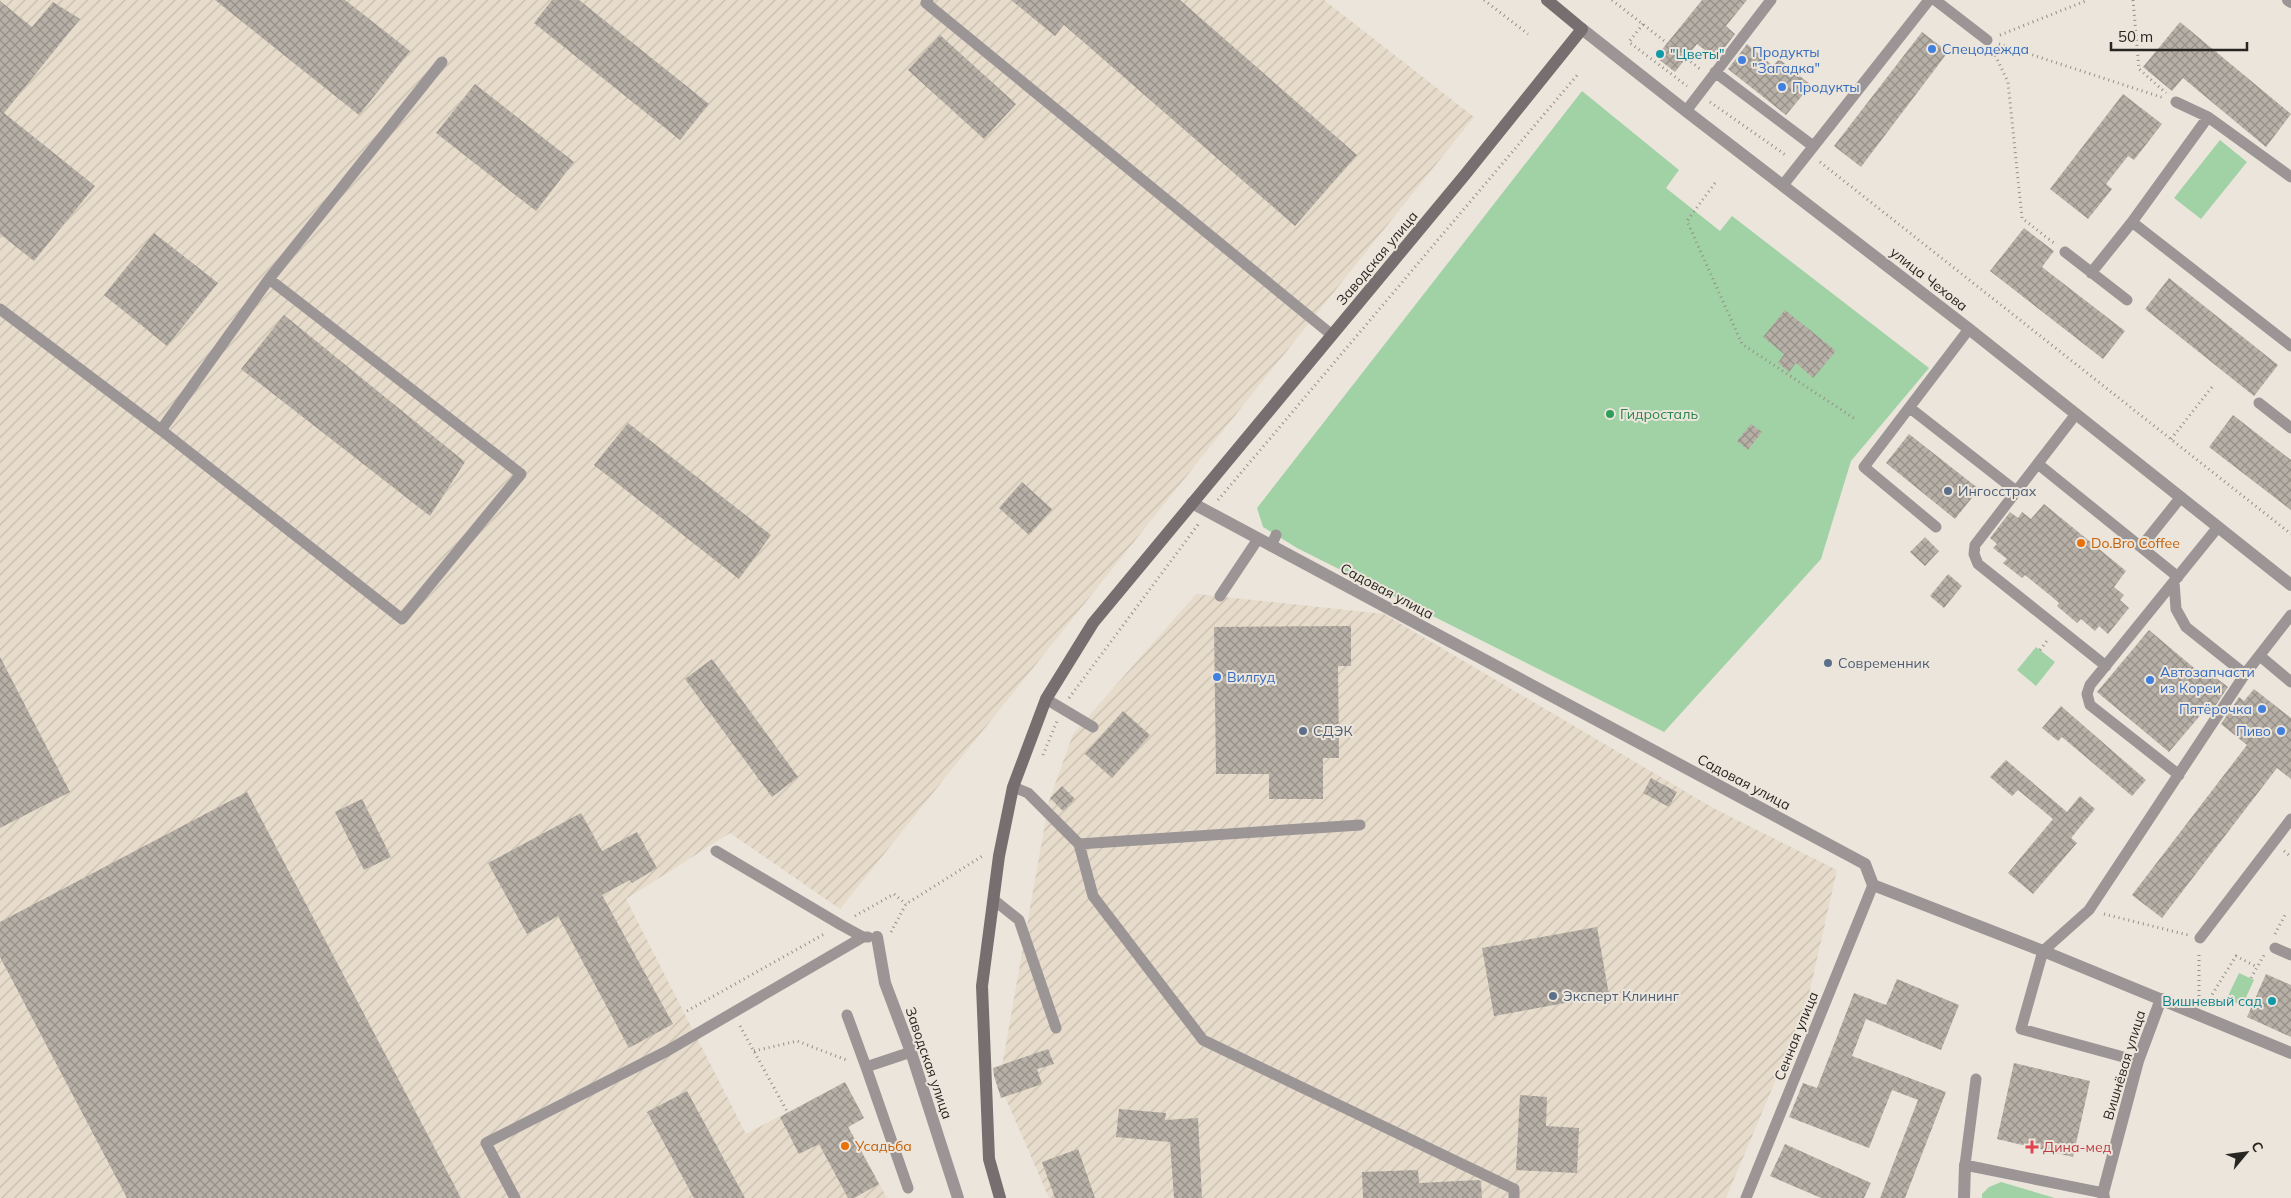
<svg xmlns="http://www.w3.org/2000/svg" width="2291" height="1198" font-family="Mulish,sans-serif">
<defs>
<pattern id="industrial-furrows" width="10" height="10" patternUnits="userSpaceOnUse" patternTransform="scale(1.25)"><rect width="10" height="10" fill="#e7dccb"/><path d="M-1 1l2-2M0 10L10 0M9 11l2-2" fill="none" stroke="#c6bdae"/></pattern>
<pattern id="building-cross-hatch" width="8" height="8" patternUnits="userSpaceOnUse" patternTransform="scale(1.25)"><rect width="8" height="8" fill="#b7b0a7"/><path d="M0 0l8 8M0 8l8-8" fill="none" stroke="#958f88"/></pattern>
</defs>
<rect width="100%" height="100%" fill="#ece5db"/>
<path fill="url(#industrial-furrows)" d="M0 0H1324L1474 117 840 909 730 833 626 899 746 1134 845 1082 864 1118 849 1127 887 1198H0Z
M1196 594 1384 614 1715 809 1837 870 1806 1008 1726 1198H1049L999 1083 1049 801 1073 734Z"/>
<path fill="#a1d2a6" d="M1582 91 1679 170 1666 188 1720 231 1732 216 1929 368 1851 461 1821 559 1664 732 1297 548 1263 527 1257 508Z
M2220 140 2247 162 2201 219 2174 198Z
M2036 647 2055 662 2036 686 2017 670Z
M2239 973 2254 980 2242 1006 2227 998Z
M2001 1182 2055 1198H1982V1194L1989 1187Z"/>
<path fill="url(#building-cross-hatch)" d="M215 0H345L410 51 359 115Z
M552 0H579L709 104 680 140 534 23Z
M1011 0H1180L1357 155 1295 226 1064 25 1055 36Z
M1702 0H1747L1726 26 1735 34 1716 59 1697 44 1675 72 1656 57Z
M0 1 32 27 53 2 80 19 4 113 95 186 34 261 0 234Z
M2180 22 2291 114 2266 147 2183 78 2172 91 2143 67Z
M1922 32 1948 52 1861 167 1834 146Z
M940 35 1016 104 984 139 908 70Z
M1747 44 1773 66 1779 59 1811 85 1786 115 1728 69Z
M475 84 574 162 536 211 436 133Z
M2123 94 2162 124 2134 160 2128 156 2106 184 2112 189 2088 219 2050 189Z
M2024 228 2054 251 2042 267 2125 331 2103 359 1990 271Z
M154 233 218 283 167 346 104 295Z
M2169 278 2278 365 2254 396 2145 309Z
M1785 310 1836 351 1813 378 1796 363 1789 372 1778 363 1784 354 1763 337Z
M284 315 465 462 430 516 241 369Z
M2233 415 2291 460V510L2209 447Z
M628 423 771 535 739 579 594 465Z
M1751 424 1762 432 1748 450 1737 441Z
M1909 434 1979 489 1955 519 1886 463Z
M1022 482 1052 509 1029 535 999 508Z
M2044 504 2126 571 2114 587 2124 595 2120 600 2129 608 2108 634 2099 626 2095 631 2081 619 2077 623 2057 606 2059 603 2051 596 2025 575 2022 578 2003 563 2007 559 1993 548 1997 544 1990 538 2010 512 2018 518 2022 512 2031 519Z
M1925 537 1939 551 1925 566 1910 552Z
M1948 574 1962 586 1944 608 1930 596Z
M1351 626V666H1338L1339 758H1323V799H1269V774H1216L1214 627Z
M2149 630 2206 678 2210 673 2228 687 2209 715 2204 711 2169 752 2097 692Z
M0 657 70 792 0 828Z
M712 659 798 777 772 797 685 679Z
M2254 689 2291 718V779L2277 768 2162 918 2132 895 2247 745 2221 724 2239 697 2244 701Z
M2061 706 2146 780 2132 796 2062 737 2058 741 2042 728Z
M1123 711 1150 735 1112 778 1085 754Z
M2006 760 2067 812 2080 796 2095 809 2071 838 2077 843 2033 894 2008 873 2053 819 2018 790 2012 796 1990 777Z
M1651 778 1677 792 1669 807 1643 793Z
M1062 786 1075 799 1063 811 1050 798Z
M247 792 461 1198H127L0 957V922Z
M362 799 391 857 364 870 335 812Z
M581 813 602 851 637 832 657 868 632 883 630 880 602 895 673 1024 629 1048 558 916 527 934 488 863Z
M1597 927 1609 995 1494 1016 1482 948Z
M2266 974 2291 985V1037L2247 1017Z
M1897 979 1959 1005 1941 1050 1866 1019 1852 1056 1946 1092 1905 1198H1880L1918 1100 1892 1090 1869 1148 1789 1117 1803 1083 1817 1088 1854 993 1886 1005Z
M1048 1049 1054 1064 1037 1069 1042 1084 1001 1098 994 1076 993 1068Z
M2014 1063 2090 1081 2073 1157 1997 1139Z
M845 1082 864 1118 848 1127 879 1184 854 1198H848L819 1144 799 1154 780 1117Z
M687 1091 745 1198H694L647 1112Z
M1520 1095 1547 1097 1546 1126 1579 1128 1577 1173 1516 1170Z
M1119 1109 1166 1113 1165 1120 1198 1118 1202 1198H1174L1170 1142 1116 1137Z
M1785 1144 1871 1183 1864 1198H1821L1770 1176Z
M1078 1149 1095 1198H1055L1042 1162Z
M1418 1170 1419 1183 1479 1180 1481 1182 1482 1198H1363L1362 1172Z"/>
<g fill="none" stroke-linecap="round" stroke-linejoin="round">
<path stroke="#949088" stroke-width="3" stroke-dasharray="1 4" stroke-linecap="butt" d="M1484 0 1528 34
M1612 0 1700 69
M2133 0 2139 69 2166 93
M1643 24 1629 42 1687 86
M2000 35 2088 0
M1999 44 2164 98
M1993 51 2008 82 2022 218 2055 244
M1710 102 1787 156
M1820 162 2291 534
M1715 183 1687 221 1742 344 1855 419
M2171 439 2212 387
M1218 500 1579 73
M2040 650 2049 638
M1069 698 1200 522
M1043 755 1057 721
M2284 851 2291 857
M2104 914 2188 935
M855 916 894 894 906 904
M891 932 906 904 984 855
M2275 934 2286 913
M2251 978 2264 955
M2199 1001V952
M2207 1003 2236 956 2257 967
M687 1011 826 933
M740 1026 788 1113
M754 1051 797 1041 849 1061"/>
<path stroke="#9b9596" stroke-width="11" d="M928 0 926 3 1332 335
M1935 0 1987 40
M1715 72 1813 146
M2176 102 2208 117 2291 177
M1686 111 1771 0
M2208 117 2132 222 2291 346
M1783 185 1929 0
M2065 252 2127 300
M2091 273 2132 222
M0 309 161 430 269 279 442 62
M2259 403 2291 428
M1910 408 2016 491
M2076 414 1975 545 1974 554 1978 564 2106 666
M161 430 402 619 521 474 269 279
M2038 464 2178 577
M1936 527 1864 467 1969 329
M1271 546 1276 535
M2141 547 2181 497
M2174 582 2176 609 2186 627 2245 674
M1220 596 1258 539
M2260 656 2291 682
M1046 699 1093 727
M2179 775 2090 705 2087 694 2090 685 2218 527
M1013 787 1028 793 1079 844 1093 896 1203 1040 1514 1189V1198
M1079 844 1360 825
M716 851 841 925 863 937H868
M994 900 1019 920 1056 1028
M2200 938 2291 819
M2275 948 2291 955
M847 1015 866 1067 911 1052
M2138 1061 2021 1029 2043 951 2089 910 2245 674 2291 615
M866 1067 908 1188
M1976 1079 1965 1165 2103 1193
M515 1198 486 1143 667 1051 863 937
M1746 1198 1873 885"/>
<path stroke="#9b9596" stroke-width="12" d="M2288 0 2291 2
M1192 503 1865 864 1873 885 2043 951 2291 1053
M877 937 885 983 911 1052 958 1198
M1964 1198 1965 1165
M2104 1198 2103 1193 2138 1061 2161 999"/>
<path stroke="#9b9596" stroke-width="12" d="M1582 29 1686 111 1969 329 2291 585"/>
<path stroke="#776e6f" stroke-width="12" d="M1000 1198 989 1159 982 986 999 856 1013 787 1046 699 1093 623 1464 176 1582 29 1547 0"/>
</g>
<g fill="#3f7fe0" stroke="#ece5db" stroke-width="2">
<circle cx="1932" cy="49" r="5"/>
<circle cx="1742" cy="60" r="5"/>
<circle cx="1782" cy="87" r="5"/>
<circle cx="1217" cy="677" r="5"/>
<circle cx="2150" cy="680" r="5"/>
<circle cx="2262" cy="709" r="5"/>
<circle cx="2281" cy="731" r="5"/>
</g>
<g fill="#0f9aa8" stroke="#ece5db" stroke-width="2">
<circle cx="1660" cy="54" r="5"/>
<circle cx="2272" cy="1001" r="5"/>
</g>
<circle fill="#2e9e5b" stroke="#ece5db" stroke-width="2" cx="1610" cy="414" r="5"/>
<g fill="#5c6f8a" stroke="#ece5db" stroke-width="2">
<circle cx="1948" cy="491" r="5"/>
<circle cx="1828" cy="663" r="5"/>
<circle cx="1303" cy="731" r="5"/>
<circle cx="1553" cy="996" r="5"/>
</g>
<g fill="#e8710a" stroke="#ece5db" stroke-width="2">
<circle cx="2081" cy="543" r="5"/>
<circle cx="845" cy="1146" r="5"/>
</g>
<path fill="#e0444e" stroke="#ece5db" stroke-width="2" d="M2029.5 1139.5h5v5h5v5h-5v5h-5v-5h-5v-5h5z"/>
<g text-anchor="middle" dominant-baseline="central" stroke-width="4" stroke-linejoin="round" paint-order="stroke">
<g font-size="14" fill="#366cbe" stroke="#ece5db" text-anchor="start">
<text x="1942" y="49">Спецодежда</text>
<text x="1752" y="52">Продукты<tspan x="1752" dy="16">"Загадка"</tspan></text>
<text x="1792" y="87">Продукты</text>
<text x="2160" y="672">Автозапчасти<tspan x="2160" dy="16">из Кореи</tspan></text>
<text x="1227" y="677">Вилгуд</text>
<text x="2252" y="709" text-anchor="end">Пятёрочка</text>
<text x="2271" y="731" text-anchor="end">Пиво</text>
</g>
<g font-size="14" fill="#0d838f" stroke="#ece5db" text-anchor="start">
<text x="1670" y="54">"Цветы"</text>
<text x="2262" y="1001" text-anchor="end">Вишневый сад</text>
</g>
<g font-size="14" fill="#282622" stroke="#ece5db">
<text transform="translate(1377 258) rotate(-50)">Заводская улица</text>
<text transform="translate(1929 279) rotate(38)">улица Чехова</text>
<text transform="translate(1387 591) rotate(28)">Садовая улица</text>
<text transform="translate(1744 782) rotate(28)">Садовая улица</text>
<text transform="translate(1796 1036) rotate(-68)">Сенная улица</text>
<text transform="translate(929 1063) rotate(71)">Заводская улица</text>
<text transform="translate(2124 1065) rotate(-73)">Вишнёвая улица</text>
</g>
<g font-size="14" fill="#27864d" stroke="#ece5db" text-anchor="start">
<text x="1620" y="414">Гидросталь</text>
</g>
<g font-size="14" fill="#4e5e75" stroke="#ece5db" text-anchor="start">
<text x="1958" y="491">Ингосстрах</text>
<text x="1838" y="663">Современник</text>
<text x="1313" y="731">СДЭК</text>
<text x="1563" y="996">Эксперт Клининг</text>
</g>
<g font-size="14" fill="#c56008" stroke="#ece5db" text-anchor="start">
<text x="2091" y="543">Do.Bro Coffee</text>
<text x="855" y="1146">Усадьба</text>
</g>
<g font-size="14" fill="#be3a42" stroke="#ece5db" text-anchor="start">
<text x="2043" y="1147">Дина-мед</text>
</g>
</g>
<g transform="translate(2246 1153) rotate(61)" stroke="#ece5db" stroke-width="4" paint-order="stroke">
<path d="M0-4L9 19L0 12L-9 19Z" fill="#282622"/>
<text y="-8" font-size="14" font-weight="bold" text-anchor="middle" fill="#282622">С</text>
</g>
<path d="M2111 42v8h136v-8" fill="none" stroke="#282622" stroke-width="2.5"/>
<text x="2118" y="42" font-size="15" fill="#282622" stroke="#ece5db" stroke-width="4" paint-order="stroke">50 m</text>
</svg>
